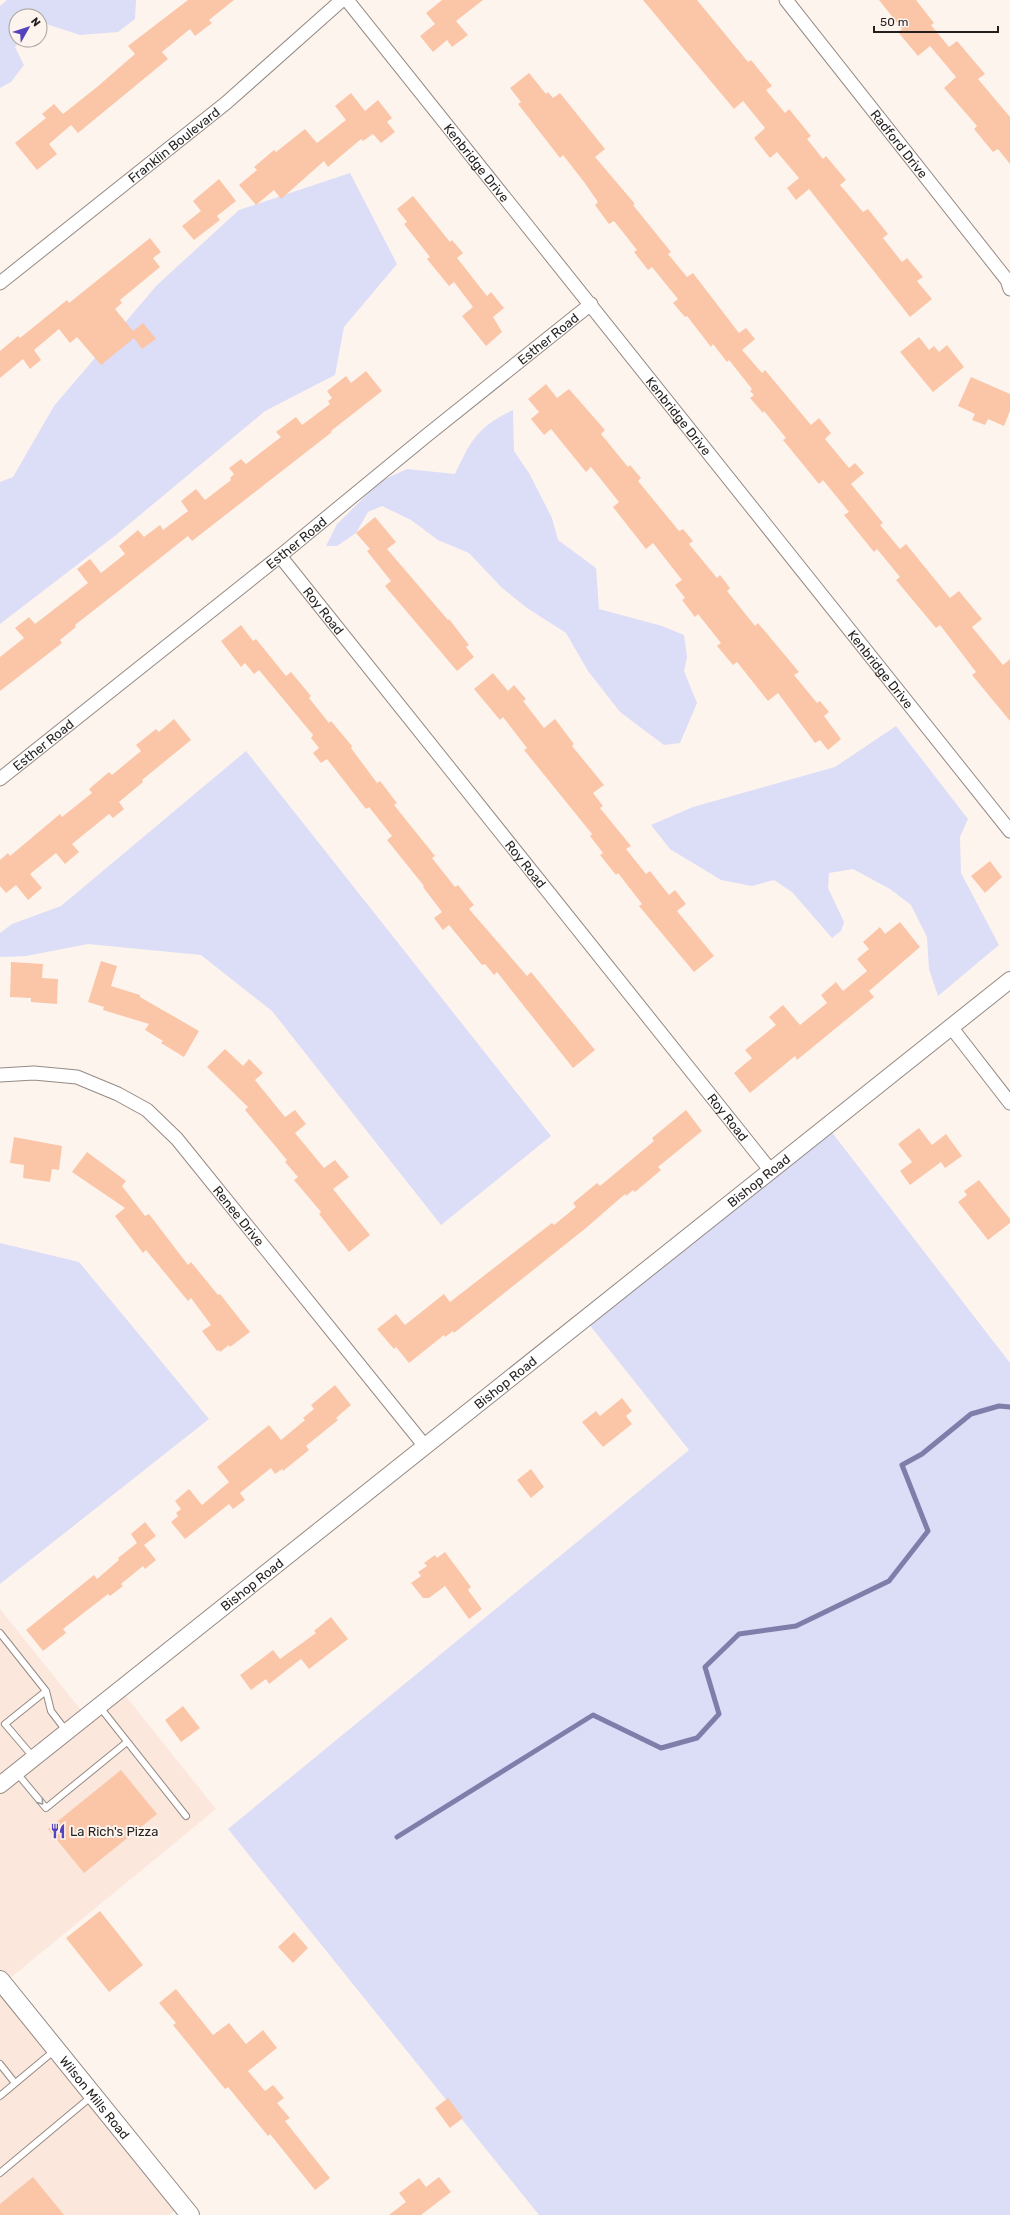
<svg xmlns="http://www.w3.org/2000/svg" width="1010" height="2215" font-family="Rubik,sans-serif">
<rect width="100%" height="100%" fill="#fef4ee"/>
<path fill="#fbe7dc" d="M0 1609 86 1716 120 1689 216 1809 3 1984 175 2210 169 2215H0Z"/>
<path fill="#dcddf7" d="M7 0H136L135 19 118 32 80 35 40 22V16H16V40H20L15 47 24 65 11 82 0 88V6Z
M350 173 397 264 344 327 335 375 265 411 116 535 0 624V482L13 477 54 406 157 285 239 210Z
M513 410 514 451 529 473 552 518 558 540 596 568 599 609 662 626 684 635 687 657 684 671 697 703 680 743 664 745 620 712 588 671 566 633 527 608 501 587 469 553 438 540 411 520 382 506 368 512 356 533 337 546H326L337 524 381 481 407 469 455 474C471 440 478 426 513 410Z
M896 726 968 819 960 837 961 873 999 945 938 996 929 969 927 937 911 905 890 889 853 869 829 873 828 888 844 922 841 931 832 938 792 892 774 880 752 886 721 880 670 849 651 825 693 807 835 767Z
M246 751 551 1136 441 1225 272 1011 201 955 88 944 26 956 0 957V933L12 924 61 906Z
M827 1126 1010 1363V2215H539L228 1829 689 1450 584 1318Z
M0 1243 79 1262 209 1419 0 1584Z"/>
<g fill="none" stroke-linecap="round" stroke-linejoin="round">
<path stroke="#7f7eaa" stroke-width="5" d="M397 1837 593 1715 661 1748 697 1738 719 1714 705 1667 739 1634 796 1626 889 1581 928 1531 902 1465 922 1454 971 1414 999 1406 1010 1407"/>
</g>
<path fill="#fbc6a8" d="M188 0H234L209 20 212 23 195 36 190 29 162 52 168 59 78 133 71 125 49 144 57 154 37 170 15 143 46 118 42 114 54 104 63 114 97 87 135 54 128 46Z
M442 0H483L456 21 468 35 452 47 447 40 433 52 420 36 435 24 426 13Z
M643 0H697L748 62 751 60 772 86 766 90 785 113 789 109 811 136 807 139 823 159 826 156 846 180 840 185 863 212 868 209 888 234 883 238 902 262 907 258 923 277 917 281 932 299 910 317 809 189 796 200 787 188 799 178 777 152 770 158 754 138 765 128 743 101 734 109Z
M879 0H916L934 23 931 25 949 47 957 41 985 74 978 79 1010 117V164L998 149 993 152 974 129 977 126 944 88 956 77 930 46 918 56 898 32 902 29Z
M529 73 546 94 548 92 553 98 560 93 605 149 595 157 635 204 633 205 671 252 668 254 687 277 693 273 739 333 746 328 755 339 742 350 762 373 765 370 811 425 819 418 831 433 825 439 849 468 855 463 864 473 851 484 883 523 880 525 900 549 906 544 950 598 959 591 982 619 972 627 1003 665 1010 659V721L972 675 976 672 940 625 936 628 896 580 900 577 877 549 874 552 844 515 849 512 823 480 819 484 783 440 786 438 764 411 763 413 750 398 754 395 750 391 752 389 729 360 727 362 713 344 711 347 687 316 685 317 673 303 678 299 652 267 648 270 634 252 637 250 614 221 609 224 595 205 598 202 584 182 563 155 560 158 518 104 521 102 510 88Z
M351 93 365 111 378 100 392 118 387 122 395 132 381 143 373 134 363 141 361 139 328 167 324 161 281 199 274 190 256 205 239 185 257 170 254 167 274 150 276 152 305 129 317 143 346 120 335 106Z
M219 179 236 201 217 216 220 220 194 240 182 226 201 211 193 201Z
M413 196 450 242 452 240 463 253 457 258 487 296 491 292 504 308 493 317 502 332 486 346 462 316 473 307 454 282 449 286 427 259 430 257 404 224 407 222 397 209Z
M150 238 161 252 153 258 160 267 120 300 122 303 115 309 133 331 143 323 156 339 142 349 134 338 101 365 77 337 70 343 59 329 34 350 41 360 30 369 23 359 0 378V351L18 336 20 338 67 300 69 303Z
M919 337 929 350 934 346 939 352 947 345 964 367 933 392 900 352Z
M366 371 382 391 331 431 332 432 192 541 188 536 126 585 75 625 76 627 60 640 62 643 0 691V657L24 638 15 628 29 617 35 624 88 583 77 569 90 559 101 573 125 554 119 546 138 530 144 537 160 525 163 530 188 511 181 501 196 489 205 500 231 480 230 478 234 474 229 468 241 459 246 464 281 437 276 432 296 417 302 425 330 404 328 401 332 398 327 391 346 376 351 383Z
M971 377 1010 394V411L1004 426 988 419 985 425 972 420 975 414 958 406Z
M546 384 557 398 569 389 605 430 601 434 628 467 630 465 641 478 638 481 679 531 683 529 693 541 689 544 717 578 720 575 730 588 727 591 755 626 758 623 799 672 794 675 817 703 820 701 829 712 824 716 841 739 828 750 820 740 815 743 778 693 768 701 737 662 733 665 717 646 721 643 698 614 695 617 682 600 685 598 675 585 682 580 653 543 646 549 613 507 619 502 591 467 586 472 551 429 544 435 531 419 539 412 528 399Z
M375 517 396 542 387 549 448 620 449 619 469 645 466 647 474 657 457 671 385 586 391 581 367 551 370 549 356 533Z
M241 625 253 641 256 639 286 676 291 672 311 696 309 698 329 723 331 721 352 746 351 748 377 783 380 781 397 803 394 805 435 856 432 858 455 887 458 885 474 905 469 909 527 976 531 972 595 1050 573 1068 497 972 494 975 485 964 482 965 449 925 443 930 434 918 442 912 423 887 424 886 387 840 392 836 369 807 366 809 327 759 321 763 313 753 319 748 311 738 313 735 259 670 254 674 245 663 241 667 221 641Z
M493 673 508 691 514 685 526 699 523 701 544 728 555 719 574 744 572 746 604 785 593 793 603 806 600 808 631 846 626 849 646 874 650 871 669 895 675 890 686 904 677 911 714 956 694 972 639 906 642 904 618 873 616 875 600 855 603 853 590 836 592 834 524 750 527 748 503 717 500 720 474 689Z
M174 719 191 740 142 780 143 782 119 802 124 809 113 818 109 814 72 844 79 852 65 864 56 853 30 874 42 888 28 900 16 885 6 893 0 886V860L8 853 10 856 60 814 62 817 92 793 89 789 109 772 112 775 141 751 136 745 156 729 159 732Z
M990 861 1002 877 985 893 971 876Z
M900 922 920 947 869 991 874 997 797 1060 795 1056 750 1093 734 1073 752 1058 745 1050 776 1025 769 1017 783 1005 800 1025 827 1003 821 995 836 982 843 991 867 971 857 959 869 949 863 942 880 927 885 934Z
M101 961 117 966 111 986 140 995V997L199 1031 184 1057 161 1043 163 1041 145 1030 149 1024 103 1010 104 1007 88 1002Z
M11 962 43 964 42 978 58 979 57 1004 31 1002V998L10 997Z
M225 1049 243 1066 249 1059 263 1073 255 1080 285 1117 295 1110 306 1124 295 1133 324 1168 335 1160 349 1177 333 1189 370 1235 349 1252 319 1214 321 1212 294 1180 298 1177 285 1162 287 1160 245 1110 248 1107 207 1067Z
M686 1110 702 1131 658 1167 661 1170 635 1192 633 1190 626 1196 625 1194 586 1228 454 1333 453 1331 445 1337 444 1335 409 1363 396 1347 394 1349 377 1329 396 1314 405 1325 444 1294 450 1302 552 1223 554 1225 576 1207 573 1203 597 1183 600 1186 654 1141 652 1138Z
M919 1128 932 1145 946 1134 962 1156 945 1168 941 1162 910 1185 900 1171 912 1162 898 1144Z
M14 1137 62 1146 59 1170 52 1169 50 1182 23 1178 24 1165 10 1163Z
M87 1152 126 1181 122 1186 145 1216 149 1214 188 1265 191 1262 218 1295 220 1294 250 1332 230 1347 229 1345 220 1352 219 1350 217 1351 202 1331 211 1325 191 1298 188 1301 146 1250 143 1253 115 1216 125 1208 72 1172Z
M979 1180 1010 1219V1223L988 1240 958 1202 967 1195 964 1191Z
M335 1385 351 1405 336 1418 338 1420 306 1446 309 1450 283 1471 282 1469 275 1474 271 1468 240 1493 245 1500 233 1509 229 1504 185 1539 171 1522 178 1516 176 1513 181 1509 175 1501 189 1489 202 1505 229 1482 217 1467 269 1425 281 1440 305 1420 303 1418 314 1409 311 1405Z
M622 1398 632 1411 626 1416 632 1424 603 1447 582 1422 596 1411 600 1416Z
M531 1469 544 1487 531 1498 517 1480Z
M145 1522 156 1536 144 1545 156 1560 145 1569 143 1566 121 1584 123 1586 110 1596 108 1594 63 1629 66 1633 43 1651 26 1630 94 1575 97 1579 119 1560 118 1558 137 1543 131 1534Z
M445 1552 471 1587 468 1590 482 1609 469 1619 445 1586 429 1598H423L411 1583 421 1576 418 1572 427 1566 424 1563 435 1555 437 1558Z
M331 1617 348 1639 309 1669 301 1659 269 1684 266 1679 251 1690 240 1675 273 1650 280 1659 316 1633 314 1631Z
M183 1706 200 1728 181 1742 165 1720Z
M121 1770 157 1814 84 1873 48 1829Z
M100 1911 143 1965 109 1992 66 1938Z
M294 1932 308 1948 293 1963 278 1947Z
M176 1989 213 2035 229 2023 246 2044 263 2030 277 2048 248 2071 265 2091 273 2085 284 2098 277 2103 290 2118 285 2121 330 2178 315 2190 270 2134 268 2136 228 2087 225 2089 173 2025 176 2023 159 2003Z
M448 2098 463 2118 450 2128 435 2108Z
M33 2177 64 2215H0V2204Z
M439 2177 451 2192 421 2215H389L406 2202 399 2193 419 2178 426 2187Z"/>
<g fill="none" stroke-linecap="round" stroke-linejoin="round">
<defs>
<path id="service" d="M0 1633 46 1691 51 1711 67 1732
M99 1706 186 1816
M34 1758 5 1724 46 1691
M16 1772 46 1808 127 1742
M0 2064 15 2083
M0 2096 55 2050
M0 2173 92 2096"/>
<g id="minor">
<path id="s1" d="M347 0 1010 831"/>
<path id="s2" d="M786 0 1007 280 1010 289"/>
<path id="s3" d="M0 283 226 103 342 0"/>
<path id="s4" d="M280 556 771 1171"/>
<path id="s5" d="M0 779 280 556 426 436 591 304"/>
<path d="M951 1027 1010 1103"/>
<path id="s6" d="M0 1075 34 1073 77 1077 118 1094 147 1110 177 1139 424 1445"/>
</g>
<g id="tertiary">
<path id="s7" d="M0 1785 1010 980"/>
</g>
<g id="secondary">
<path id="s8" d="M0 1980 190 2215"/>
</g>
</defs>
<use href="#service" stroke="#958a84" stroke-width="8"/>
<use href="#minor" stroke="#958a84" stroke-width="15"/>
<use href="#tertiary" stroke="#958a84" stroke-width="18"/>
<use href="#secondary" stroke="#958a84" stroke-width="20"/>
<use href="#service" stroke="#fff" stroke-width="6"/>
<use href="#minor" stroke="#fff" stroke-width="13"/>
<use href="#tertiary" stroke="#fff" stroke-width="16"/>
<use href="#secondary" stroke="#fff" stroke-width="18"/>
</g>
<defs><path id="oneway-chevron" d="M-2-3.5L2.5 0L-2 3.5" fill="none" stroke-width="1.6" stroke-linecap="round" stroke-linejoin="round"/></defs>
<use stroke="#9c9a99" href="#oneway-chevron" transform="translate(41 1802) rotate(51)"/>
<defs>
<symbol id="restaurant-bare" viewBox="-9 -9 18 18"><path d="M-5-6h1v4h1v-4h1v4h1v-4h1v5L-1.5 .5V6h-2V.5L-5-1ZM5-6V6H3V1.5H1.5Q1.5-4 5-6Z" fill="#5543bb" stroke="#fef4ee" stroke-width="2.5" paint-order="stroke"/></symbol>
</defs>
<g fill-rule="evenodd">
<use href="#restaurant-bare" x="47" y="1820" width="22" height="22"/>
</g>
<g text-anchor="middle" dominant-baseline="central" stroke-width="4" stroke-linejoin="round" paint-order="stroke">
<g font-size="13" fill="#231f1d" stroke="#fef4ee">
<text stroke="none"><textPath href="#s2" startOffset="183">Radford Drive</textPath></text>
<text stroke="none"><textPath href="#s3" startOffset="222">Franklin Boulevard</textPath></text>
<text stroke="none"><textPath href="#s1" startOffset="208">Kenbridge Drive</textPath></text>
<text stroke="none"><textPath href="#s5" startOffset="703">Esther Road</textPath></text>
<text stroke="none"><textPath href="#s1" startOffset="532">Kenbridge Drive</textPath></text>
<text stroke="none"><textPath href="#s5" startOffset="379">Esther Road</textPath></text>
<text stroke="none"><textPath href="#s4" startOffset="70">Roy Road</textPath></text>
<text stroke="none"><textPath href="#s1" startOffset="856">Kenbridge Drive</textPath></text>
<text stroke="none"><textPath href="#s5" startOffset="55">Esther Road</textPath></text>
<text stroke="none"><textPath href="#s4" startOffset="394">Roy Road</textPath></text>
<text stroke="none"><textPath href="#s4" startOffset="718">Roy Road</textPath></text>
<text stroke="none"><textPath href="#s7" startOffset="970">Bishop Road</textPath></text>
<text stroke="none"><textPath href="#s6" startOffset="295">Renee Drive</textPath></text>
<text stroke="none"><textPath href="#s7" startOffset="646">Bishop Road</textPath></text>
<text stroke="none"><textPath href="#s7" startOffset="322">Bishop Road</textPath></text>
<text stroke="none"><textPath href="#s8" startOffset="151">Wilson Mills Road</textPath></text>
</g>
<g font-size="13" fill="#231f1d" stroke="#fef4ee" text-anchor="start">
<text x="70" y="1831">La Rich's Pizza</text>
</g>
</g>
<g transform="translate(28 28) rotate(51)"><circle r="19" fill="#fef4ee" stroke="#a69f9a"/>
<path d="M0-3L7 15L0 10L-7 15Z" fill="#5543bb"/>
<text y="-6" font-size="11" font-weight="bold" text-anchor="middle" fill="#231f1d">N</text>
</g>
<path d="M874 26v6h124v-6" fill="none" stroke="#231f1d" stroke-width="2"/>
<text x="880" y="26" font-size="12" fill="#231f1d" stroke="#fef4ee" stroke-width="3" paint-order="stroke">50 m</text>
</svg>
